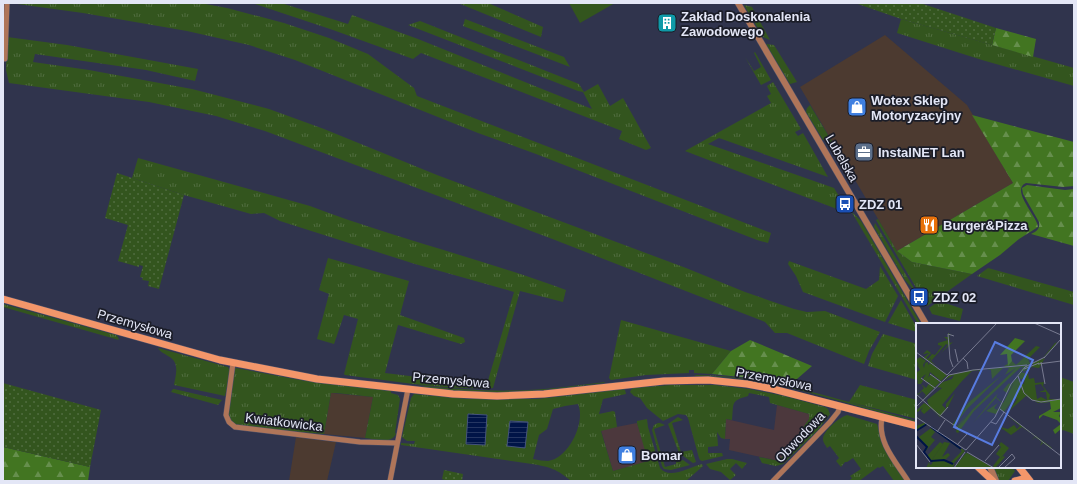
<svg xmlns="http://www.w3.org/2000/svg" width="1077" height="484" font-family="Helvetica,sans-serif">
<defs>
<pattern id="grass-tufts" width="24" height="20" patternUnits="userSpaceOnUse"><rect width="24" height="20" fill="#33551e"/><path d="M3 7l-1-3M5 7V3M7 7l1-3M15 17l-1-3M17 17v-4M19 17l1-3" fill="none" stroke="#506d3f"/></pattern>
<pattern id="forest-firs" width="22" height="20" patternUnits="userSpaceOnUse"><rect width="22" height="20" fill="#427521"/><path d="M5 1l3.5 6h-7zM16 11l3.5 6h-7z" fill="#668f4d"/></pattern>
<pattern id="garden-dots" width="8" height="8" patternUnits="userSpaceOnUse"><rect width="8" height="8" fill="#33551e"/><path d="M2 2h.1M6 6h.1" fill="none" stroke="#506d3f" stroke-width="1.8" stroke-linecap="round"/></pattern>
<pattern id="water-rules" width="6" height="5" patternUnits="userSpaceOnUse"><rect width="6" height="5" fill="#001447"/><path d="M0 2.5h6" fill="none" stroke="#253662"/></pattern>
</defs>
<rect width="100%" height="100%" fill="#30344d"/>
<path fill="#4c383d" d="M777 405 809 414V419L793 442 779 461 729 450 730 439H725L726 419 774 430Z
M637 423 649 461 613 471 601 430Z"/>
<path fill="#4c3a30" d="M885 35 967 105 1013 183 897 251 800 87Z
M331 393 373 397 365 438 324 434Z
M296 437 336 442 327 481H289Z"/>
<path fill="url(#grass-tufts)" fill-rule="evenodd" d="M10 3H200L227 8 284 23 329 38 368 54 414 88 417 96 771 233 768 243 757 240 536 154 478 133 295 60 249 45 187 31 83 13Z
M255 3H281L348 24 352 15 418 39 592 109 583 92 578 91 408 25 420 21 579 84 584 92 598 84 610 106 623 98 651 148 646 150 619 139 622 131 421 53 413 59 333 30 255 4Z
M458 3H488L543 27 541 37Z
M744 5 752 7 770 40 763 37Z
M465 19 564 57 570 67 463 26Z
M901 19 1074 68V86L982 60 897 33Z
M7 37 67 45 198 69 195 81 146 70 35 54 33 62 89 70 192 89 269 109 324 129 437 175 686 268 745 292 794 309 807 312 825 311 880 332 869 351 864 364 787 333H775L765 322 555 240 265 131 216 116 149 102 9 83 6 70Z
M766 44 774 45 797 82 790 84Z
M755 52 771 80 761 85 745 57 754 71 761 67 754 53Z
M773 82 801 129 795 132 798 136 803 133 828 177 719 138 708 144 834 188 850 214 685 151 771 103 767 96 771 94 767 86Z
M810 105 834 145 832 146 828 138 823 140 806 112 807 108Z
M138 158 310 206C394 238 482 259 566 290L563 302 520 291 493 388C443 390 393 381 345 375L344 374 358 319 344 315 334 344 317 339 329 294 319 290 328 258 409 281 400 315 464 338 465 342 461 344 398 325 385 373 442 380 487 384 514 292 415 264 280 221 264 213 251 214 184 195 132 178Z
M851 211 861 221 921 324H918Z
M878 219 897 251 912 262 972 274 927 306 876 220Z
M875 223 918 295 905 280 874 227Z
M789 261 866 289 879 280 880 266 898 296 885 322 803 292 796 276 788 264Z
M988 268 1074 292V305L977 276Z
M901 300 917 328V332L888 323Z
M939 301 963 309 960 321 932 314 929 308Z
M3 304 116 335 118 337 119 340 3 307Z
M621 320 731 351 712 374 694 373V370H689V373L646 375 611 380 609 378Z
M883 334 917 344V380L868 366 872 354Z
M158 348 228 367 230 371 225 396 174 385C176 374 180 362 168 356 164 353 160 352 158 348Z
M236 368 300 380 391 391V393L398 395 400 399 395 433 396 434C390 445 375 439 365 438L373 397 336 393H331L324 434 244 427C236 425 232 424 228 415L234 370Z
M694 375C770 375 844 402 917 421V422C845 405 771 375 696 376Z
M1060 377 1074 382V434L1063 430 1060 433Z
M605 382 604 383C543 391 478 399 417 385 454 389 491 392 528 390 554 389 579 385 605 382Z
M671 385H715L749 389 784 396 825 407 828 409 830 414 818 430 783 464 776 466 762 463 759 457 779 461 793 442 809 419V414L770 403 769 397 749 393 748 396C730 401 734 403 732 420L726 419 725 439 721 438 717 432 718 446 708 447V453H722L723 456 702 461 700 460 699 458 688 418 686 415 678 414 663 421 647 408 640 398 634 396 630 392 632 388Z
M860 385 917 400V419L849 402Z
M173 389H174L222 400 218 405 171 392Z
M623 389 625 390 626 394 603 399 599 414 613 411 615 412 617 427 601 431 613 471 648 461 637 423V421L647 419 648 427 660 468C669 480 690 467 702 464L703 466 686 481H571C557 469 550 467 532 464L401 445V443L414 444 415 441H407L402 437 411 398 414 394 469 399H537ZM578 404C586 422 569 458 548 461 544 461 538 460 533 459L539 435 547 429 553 409 565 406Z
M847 415 877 424 883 444 905 481H894L883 466 879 468 878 467 859 481H851L850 480 852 478 850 476 861 469 853 458 847 462H845L841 467 836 461 839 458 830 446 827 448C826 445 823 443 823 439 823 431 840 417 847 415Z
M678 417 683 420 672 423 681 452 692 450 696 462 693 463 679 453 668 424Z
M658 423H660L665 425 654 429 665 467 676 464V462L683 460 690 465 671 470 664 469 662 466 652 430 654 425Z
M727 459H732L747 463 742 469 736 463 730 469 736 475 730 480 721 472 710 469 706 464Z
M992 467H1011L1015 471 1008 481H999Z"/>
<path fill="url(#forest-firs)" d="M996 28 1036 39 1033 57 992 45Z
M972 115 1074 142V186L1063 187 1026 183C1010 190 1037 216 1038 227L1019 239 1000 255 972 274 912 262 897 251 1013 183Z
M1027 185 1065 190 1074 189V246L1031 234C1037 231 1040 229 1039 222L1023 194 1022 188Z
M750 340 812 366 790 385 750 378 712 374 731 351Z
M3 447 90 467 88 481H3Z"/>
<path fill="url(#garden-dots)" d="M855 3H920L996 28 992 45 901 19Z
M117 173 184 195 159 289 148 286 149 281 142 280 143 278 140 277 143 266 139 265V267L118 261 128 225 105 218Z
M3 383 101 410 90 467 3 447Z
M444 470 463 474 462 481H448L442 479Z"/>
<path fill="#33551e" d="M569 3H615L580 23Z"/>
<path fill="url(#water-rules)" stroke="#44537c" d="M468 414 487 415 485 445 466 444Z
M510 421 528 422 525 448 507 446Z"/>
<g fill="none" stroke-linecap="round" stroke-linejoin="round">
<defs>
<path id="minor" d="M5 59 7 3
M233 363 226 415 229 422 235 427 360 442 397 443
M882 418C877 442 896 462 908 481
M390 481 408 389
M773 481 830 422 838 412 840 406"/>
<path id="tertiary" d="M738 3 926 324
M990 467 996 481"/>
<path id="secondary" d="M3 299 220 360 317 379 453 394 497 396 544 394 664 381 708 380 747 384 773 389 917 426
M978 467 993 481
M1019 467 1030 481
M1015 481 1023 479 1029 481"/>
</defs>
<use href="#minor" stroke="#4d5068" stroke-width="6"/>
<use href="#tertiary" stroke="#4d5068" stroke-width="7"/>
<use href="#secondary" stroke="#4d5068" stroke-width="8"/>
<use href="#minor" stroke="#af7559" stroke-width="5"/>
<use href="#tertiary" stroke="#af7559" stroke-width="6"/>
<use href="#secondary" stroke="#f3966a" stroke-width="7"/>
</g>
<defs>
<symbol id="building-square" viewBox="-11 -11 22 22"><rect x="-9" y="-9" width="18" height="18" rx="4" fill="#0f9aa8" stroke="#1b1d28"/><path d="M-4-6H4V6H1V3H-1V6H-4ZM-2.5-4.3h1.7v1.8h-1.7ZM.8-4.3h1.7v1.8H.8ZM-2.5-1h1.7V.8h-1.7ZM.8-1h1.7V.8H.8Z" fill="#fff"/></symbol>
<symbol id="shop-square" viewBox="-11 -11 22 22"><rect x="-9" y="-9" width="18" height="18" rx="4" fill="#3f7fe0" stroke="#1b1d28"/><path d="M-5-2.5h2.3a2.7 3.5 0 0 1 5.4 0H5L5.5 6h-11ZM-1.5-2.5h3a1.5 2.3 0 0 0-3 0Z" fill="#fff"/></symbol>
<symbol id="office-square" viewBox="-11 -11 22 22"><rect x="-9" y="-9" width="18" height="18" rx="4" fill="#5c6f8a" stroke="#1b1d28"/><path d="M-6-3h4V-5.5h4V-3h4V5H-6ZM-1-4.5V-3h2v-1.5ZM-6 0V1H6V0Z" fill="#fff"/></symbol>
<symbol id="bus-square" viewBox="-11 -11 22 22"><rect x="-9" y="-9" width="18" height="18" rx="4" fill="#1a4fb4" stroke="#1b1d28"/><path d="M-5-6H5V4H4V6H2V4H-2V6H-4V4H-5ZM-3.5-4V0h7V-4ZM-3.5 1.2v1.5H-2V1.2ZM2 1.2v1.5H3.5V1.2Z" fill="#fff"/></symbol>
<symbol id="restaurant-square" viewBox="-11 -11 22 22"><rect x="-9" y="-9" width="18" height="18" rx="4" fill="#e8710a" stroke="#1b1d28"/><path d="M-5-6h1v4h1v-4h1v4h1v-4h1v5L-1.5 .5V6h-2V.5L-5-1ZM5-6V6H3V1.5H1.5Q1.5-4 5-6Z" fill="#fff"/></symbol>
</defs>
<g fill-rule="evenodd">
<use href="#building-square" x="656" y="12" width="22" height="22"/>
<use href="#shop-square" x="846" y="96" width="22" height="22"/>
<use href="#office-square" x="853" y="141" width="22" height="22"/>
<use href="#bus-square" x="834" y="193" width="22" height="22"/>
<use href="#restaurant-square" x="918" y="214" width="22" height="22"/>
<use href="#bus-square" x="908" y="286" width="22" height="22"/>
<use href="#shop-square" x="616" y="444" width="22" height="22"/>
</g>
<g text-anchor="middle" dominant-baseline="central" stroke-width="3.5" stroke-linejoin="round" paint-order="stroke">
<g font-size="13" font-weight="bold" fill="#e3e6f6" stroke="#1b1d28" text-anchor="start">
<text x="681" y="16">Zakład Doskonalenia<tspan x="681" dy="15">Zawodowego</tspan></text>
<text x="871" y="100">Wotex Sklep<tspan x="871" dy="15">Motoryzacyjny</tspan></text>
<text x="878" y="152">InstalNET Lan</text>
<text x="859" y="204">ZDZ 01</text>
<text x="943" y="225">Burger&amp;Pizza</text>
<text x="933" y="297">ZDZ 02</text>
<text x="641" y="455">Bomar</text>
</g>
<g font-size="13" fill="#e3e6f6" stroke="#1b1d28">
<text transform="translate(842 158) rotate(60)">Lubelska</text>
<text transform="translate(135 324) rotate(16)">Przemysłowa</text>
<text transform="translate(774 379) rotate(11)">Przemysłowa</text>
<text transform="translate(451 380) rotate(5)">Przemysłowa</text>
<text transform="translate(284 422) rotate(7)">Kwiatkowicka</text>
<text transform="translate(800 437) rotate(-46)">Obwodowa</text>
</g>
</g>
<g transform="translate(916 323)">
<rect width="145" height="145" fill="#30344d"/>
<path d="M32 10 38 13 33 11 34 20 37 19 25 30 32 22 30 21 15 38 20 43 14 39 15 35 13 38 7 35 13 30 7 31 11 27 15 30 10 35 12 36 16 31 19 32 26 23 22 22V20L32 17 28 14H32ZM142 19 140 20V21L139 22 136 26H135L132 30 128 34 126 37 124 38 129 35 123 45 116 44 107 49V46L91 70 87 67 93 60 95 62 107 44H105L58 88 42 110 40 109 41 104 51 91 43 103 56 87 100 45 89 52 93 45H87L76 56 75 47 71 46 113 42 112 44H116L117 41H114L126 36 139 20ZM120 23 124 24 112 36 114 41 110 42 89 44 88 43 96 38 100 42ZM4 34 10 38 8 40 7 42 8 45 9 40 12 39V42L14 40 31 52 25 58 14 49 12 55 15 51 24 59 7 76 4 75 7 76 10 72 6 68 2 72 0 69 2 71 8 65 5 61 10 65 14 59 11 60 7 56 10 51 5 55 7 58 5 61H2L0 58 2 60 0 50 4 47 0 39 4 44 0 37ZM67 46 64 50 63 47 56 48 46 58 26 82 30 86V81L39 70 32 84 24 94 15 85 8 91 5 88 7 84 2 89 0 88 8 80 13 83 11 77 26 65 21 64 27 59 36 56 38 52 28 57 33 52 56 47 70 46ZM105 49 112 51 113 56 118 55 119 60 128 59 127 63 134 72 133 76H145L122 80 110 73 93 88 102 75 96 78 88 89 84 86 101 54 108 69 105 61H108L109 55 104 56 103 53ZM125 61 129 67 123 69H130L131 77 125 74 121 76 119 62ZM86 52 51 86 38 103 36 102 53 79ZM82 70 80 74 87 80 80 91 70 88 82 80 78 85 81 87 86 80 80 75 57 100ZM91 92 135 124 137 127 127 120 124 123 126 119 119 114 116 117 119 113 106 104 95 112 84 104 92 106 98 102 101 106 104 103ZM8 100 49 128 37 141 39 142 10 145 13 139 14 142 16 141 17 138H15L28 119 34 120 26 134 32 130 34 132 29 137 34 140 46 128 10 101 0 108V103ZM85 119 93 125 84 136 87 133 89 134 79 145 77 143 84 134 80 131 85 124 83 122ZM50 130H51L76 144 38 145Z" fill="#33551e" fill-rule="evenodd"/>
<path d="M99 15 109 18 95 32 96 38 92 43 91 31 84 32ZM145 76V85L137 89H145L143 93 145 96V106L139 111 137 107 145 101 141 97 127 92 123 96V93L135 86 134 79 123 80Z" fill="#427521"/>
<path d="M28 137 38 142 37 145H22L16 141Z" fill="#33551e"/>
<path d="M15 105 19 109 15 114 19 117 9 129 11 124 3 114ZM24 119 27 121 15 138 11 133Z" fill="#33551e"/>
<path fill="none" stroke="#001447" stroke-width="2" d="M15 104 45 126M0 108 11 101M0 113 11 124 8 129 15 138 28 137 37 141"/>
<path fill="none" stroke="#787b91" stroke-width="1" d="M118 0 145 12M39 26 42 39M0 29 31 52M47 35 51 39 52 46M128 35 145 16M125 39 129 61M122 41 145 38M37 44 34 36 32 11 38 13M108 46 123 40M14 51 25 59M31 52 81 0M102 53 108 70 116 77 125 79 145 76M5 55 19 65M0 71 22 91 42 105M0 84 33 52 57 47 111 42M84 86 145 133M24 93 32 84M0 94 50 127M75 99 80 101 88 89M21 109 29 97M0 121 14 139M41 122 51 111M50 127 79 94 95 61 109 44 129 34M51 129 78 145M69 138 83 122M38 145 49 129M82 145 96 131 99 135 88 145"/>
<path fill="#587ce1" fill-opacity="0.15" stroke="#587ce1" stroke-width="2" d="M79 19 117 37 76 122 38 104Z"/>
<rect width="145" height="145" fill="none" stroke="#e3e6f6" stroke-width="2"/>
</g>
<rect width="1077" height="484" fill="none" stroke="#e3e6f6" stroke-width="8"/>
</svg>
